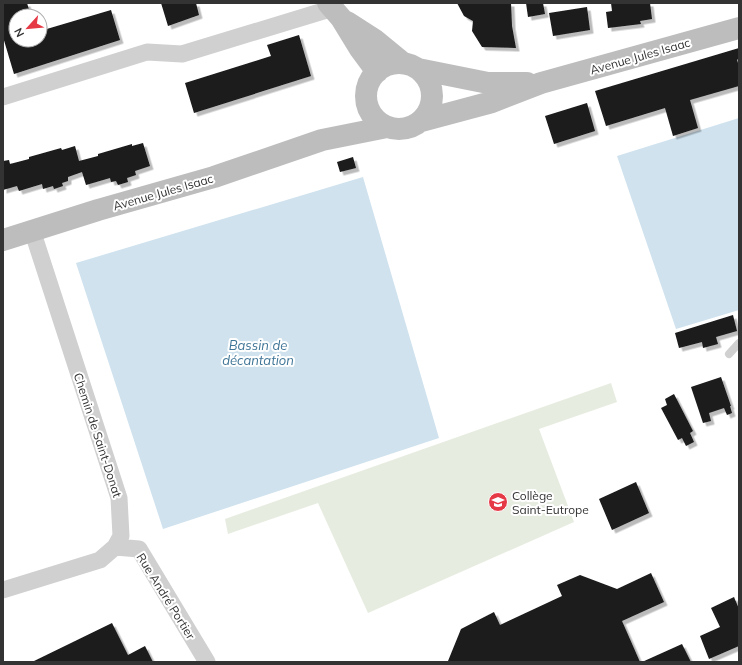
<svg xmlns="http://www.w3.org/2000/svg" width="742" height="665" font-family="Mulish,sans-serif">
<defs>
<filter id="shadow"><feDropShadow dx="3.5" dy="3.5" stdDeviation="0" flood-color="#0004"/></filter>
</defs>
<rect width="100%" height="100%" fill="#fff"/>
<path fill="#e6ecdf" d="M611 383 617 402 539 429 574 522 368 613 318 503 228 534 225 519Z"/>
<path fill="#cfe2ee" d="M739 118V310L676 329 617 156Z
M363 177 439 438 163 529 76 263Z"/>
<path fill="#1a1a1a" filter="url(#shadow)" d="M3 3H27L31 16H16V40H40V31L111 10 120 40 14 74 3 37Z
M161 3H196L199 15 168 26Z
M457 3H511L512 26 516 48 482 47 472 31 473 21 464 16Z
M526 3H543L545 14 528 17Z
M611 3H650L652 19 640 21 641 24 608 28 606 12 612 11Z
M587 7 590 30 553 36 549 13Z
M299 35 311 76 194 113 185 83 271 56 267 45Z
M739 48V58L737 60 739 66V86L690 100 698 128 673 136 665 108 606 126 595 91Z
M587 103 595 131 554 144 545 116Z
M143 143 150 166 135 171 136 175 127 178 128 182 118 185 116 181 111 182 110 178 86 185 82 172 68 177V181L62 183 63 186 54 189 53 186 43 189 42 184 19 191 17 186 3 190V161L9 160 10 164 29 159V157L61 148 62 150 75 146 79 161 98 156V154L132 144V146Z
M353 157 356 168 340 172 337 162Z
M733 315 737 331 716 337 718 344 703 348 702 342 679 348 675 333Z
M721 377 731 406H730L732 413 727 415 724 408 709 413 711 421 703 423 691 387Z
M674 394 693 431 690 433 694 442 686 446 682 438 678 440 661 408 667 405 665 399Z
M636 482 649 513 612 530 599 499Z
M651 573 664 602 622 621 640 662H451L448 661 461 629 494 612 500 625 562 596 557 585 580 575 617 589Z
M734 597 739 609V646L709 659 700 636 720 627 711 608Z
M112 623 128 655 145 646 153 662H32Z
M682 644 691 662H642Z"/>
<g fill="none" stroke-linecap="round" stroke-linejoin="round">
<path stroke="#d0d0d0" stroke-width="8" d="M729 354 739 343"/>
<path stroke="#d0d0d0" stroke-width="17" d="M3 97 147 52 182 54 333 8
M115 547 139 549 207 662
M3 590 100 560 115 547 121 536 119 498 32 230"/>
<path stroke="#bdbdbd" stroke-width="22" d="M328 3 341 18 360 49 377 72
M347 22 375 40 403 63
M366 96a33 33 0 1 1 66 0a33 33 0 1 1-66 0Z
M418 69 488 83H527
M421 121 492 102 541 83 739 28
M3 240 98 210 214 177 322 140 387 127"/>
</g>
<defs>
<symbol id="school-disc" viewBox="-11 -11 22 22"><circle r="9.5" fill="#e63946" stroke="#fff"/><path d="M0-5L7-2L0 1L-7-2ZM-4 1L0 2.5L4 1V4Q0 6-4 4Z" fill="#fff"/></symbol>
</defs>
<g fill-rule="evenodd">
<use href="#school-disc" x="487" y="491" width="22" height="22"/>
</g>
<g text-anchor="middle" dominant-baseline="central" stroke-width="4" stroke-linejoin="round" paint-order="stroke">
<g font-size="12" fill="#333" stroke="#fff">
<text transform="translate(640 56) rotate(-16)">Avenue Jules Isaac</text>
<text transform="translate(163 192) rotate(-16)">Avenue Jules Isaac</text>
<text transform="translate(98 435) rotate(72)">Chemin de Saint-Donat</text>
<text transform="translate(166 596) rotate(58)">Rue André Portier</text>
</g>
<g font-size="12" fill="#333" stroke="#fff" text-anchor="start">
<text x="512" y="495">Collège<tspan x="512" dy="14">Saint-Eutrope</tspan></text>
</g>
<g font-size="13" font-style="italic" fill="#3f7597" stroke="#fff">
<text x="258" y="345">Bassin de<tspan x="258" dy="15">décantation</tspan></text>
</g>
</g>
<rect width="742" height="665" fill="none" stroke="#333333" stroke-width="8"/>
<g transform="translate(28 28) rotate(243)"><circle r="19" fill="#ffffff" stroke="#adadad"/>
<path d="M0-3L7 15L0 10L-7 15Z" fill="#e63946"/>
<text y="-6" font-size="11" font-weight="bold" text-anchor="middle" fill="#333333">N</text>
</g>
</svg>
